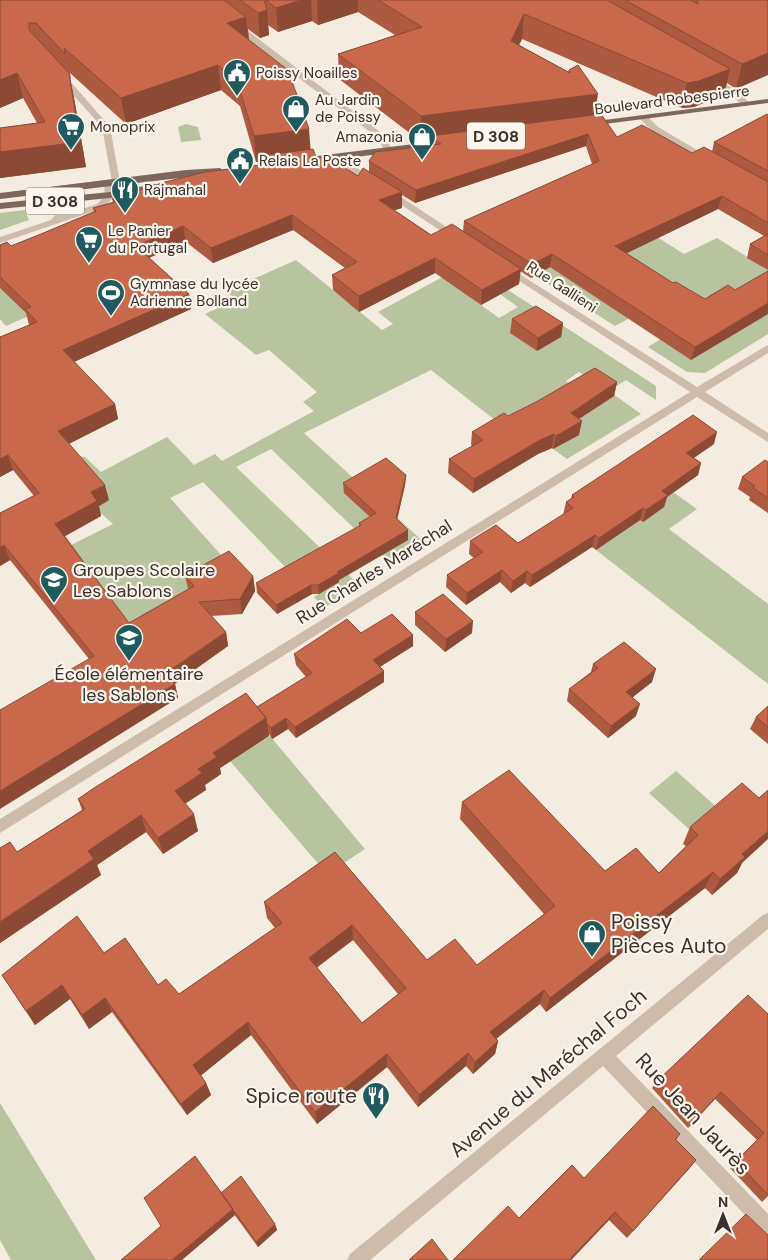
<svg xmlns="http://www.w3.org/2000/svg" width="768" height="1260" font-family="'DM Sans',sans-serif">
<rect width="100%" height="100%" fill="#f4ebe1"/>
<path fill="#b8c4a0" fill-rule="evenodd" d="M186 124 198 127 201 140 181 142 178 127Z
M25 210 29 220 0 230V213Z
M654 235 684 254 717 238 768 270V334L705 373 687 372 648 347 702 314 673 295 615 326 493 249Z
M296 260 382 330 393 324 378 312 468 263 474 300 499 318 518 307 500 294 508 290 656 386V400L626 380 609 391 641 414 567 459 553 449 579 435 522 441 431 370 304 433 427 545 394 566 382 555 408 539 359 533 271 449 236 467 360 586 324 608 314 597 339 582 291 573 203 482 170 498 231 566 150 660 67 547 113 524 95 508 109 500 80 456 85 457 101 472 167 437 194 465 215 454 222 461 314 411 303 402 317 392 269 350 256 355 205 314 218 308 216 305 232 297 227 291ZM511 333 560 337 537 351ZM579 372 601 387 580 391 566 381Z
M0 282 36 313 6 326 0 319Z
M656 480 697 509 669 529 768 604V684L596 550 607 542Z
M270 736 365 849 327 874 230 761Z
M676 771 729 818 702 841 649 793Z
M0 1103 96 1260H11L0 1240Z"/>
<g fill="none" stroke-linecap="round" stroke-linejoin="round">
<path fill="#cdbbac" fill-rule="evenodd" d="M233 24H239L384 135 392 150 391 152H385L378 138 233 28Z
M57 73H63L110 127 120 182 116 185 112 183 114 197 103 208 0 243V237L51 220 61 208 62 186 69 188V208L64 215 97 204 105 196 104 183 108 180 112 182 102 127 57 77Z
M708 78C720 77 743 96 751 104L744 106 732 96 708 82Z
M640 115H646L658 127 714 160 707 162 652 131 640 119Z
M341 154H347L354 166 375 180V184C360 186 346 168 340 156Z
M386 191H392L463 238 461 240H455L386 195Z
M507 266 697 387 768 345V353L705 392 768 433V442L697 397 0 833V819L690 392 504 271 502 269Z
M768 913V929L616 1056 768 1214V1236L762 1233 603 1066 370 1260H347L350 1254 763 915Z"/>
<path fill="#7d675c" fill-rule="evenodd" d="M768 99V103L589 126 585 124 589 122Z
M446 140 449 141V145L309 163 305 160 309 157Z
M220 168 224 171 223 173 0 199V193L186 170Z
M155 184 159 187 158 189 110 198 0 209V203L110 192Z"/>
</g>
<path fill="#ac5a40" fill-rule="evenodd" d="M0 0H768L736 89 727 83 724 94 694 107 682 108 522 39 519 45 568 72 569 70 595 115 617 137 692 153 712 152 714 142 768 115V270L747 258 750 244 764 236 718 209 626 253 673 283 705 299 728 285 691 360 550 267 531 278 520 271 519 284 481 305 435 273 359 312 333 290 332 275 345 268 293 230 213 263 186 242 149 258 189 294 191 309 74 362 115 404 118 419 69 444 109 500 99 506 101 516 65 536 129 623 188 589 185 575 253 576 255 591 242 614 211 616 226 632 228 646 175 684 178 698 89 659 10 560 0 566V513L34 496 13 470 0 477V337L29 325 26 313 0 288V245L11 246 41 234 94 212 93 208 113 202 112 199 258 165V162H256L240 106 221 90 126 124 70 73 71 79 70 78 74 98 86 167 0 178V128L37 123 23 98 0 108ZM358 12 395 35 338 54 339 79 420 141 430 140V145L369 161V172L358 176 316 157 310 149 249 40 248 29 260 38 269 35 268 25 278 32 312 21 318 25ZM586 146 592 164 464 221 463 232 431 235 394 210 402 208V195L415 203Z
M512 319 563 323 561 337 537 351 510 333Z
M617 382 614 396 579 419V435L553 449 552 448 538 454 473 493 448 473 449 459 472 446 471 445 472 432 508 416Z
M714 444 694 458 701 463 698 475 667 497 664 507 643 522 640 520 596 550 592 547 530 587 525 583 511 593 500 582 466 605 446 587 447 575 474 558 469 554 470 541 518 543 563 515 566 502 571 499 572 495Z
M768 462V513L749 500 750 497 738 489 742 477Z
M406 475 405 485 397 520 408 540 339 580V582L319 594H312L277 614 257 593 256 583 359 527V523L370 517 344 493 343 483Z
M415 612 472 633 445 652 415 625Z
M361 633 413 635V646L380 667 384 682 296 738 288 729 272 739 269 734V736L220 768 221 774 205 785 206 790 185 804 198 831 163 854 146 832 97 865 101 875 0 943V848L17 852 82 810 78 799 257 707 306 677 296 665 294 654Z
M593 664 652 682 632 697 636 716 608 738 567 701 569 689 591 672Z
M768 706V744L750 729 756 717Z
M462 802 605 871 659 873 686 846 683 844 690 827 742 863 737 873 712 895 705 888 546 1012 540 1004 496 1039 498 1041 495 1054 473 1074 466 1066 418 1107 387 1067 317 1124 251 1035 201 1075 206 1083 211 1095 187 1115 112 1012 89 1029 70 999 35 1025 2 975 104 953 158 985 179 994 275 928 267 918 264 902 335 852 427 960 477 965 544 914 460 819ZM353 940 398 994 362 1023 317 967Z
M768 1014V1196L762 1202 730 1168 757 1140 715 1099 688 1128 652 1088 657 1081Z
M680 1134 676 1140 696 1160 627 1238 609 1220 571 1260H453L584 1178Z
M223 1195 275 1224 277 1230 258 1247 234 1214 235 1215Z"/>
<path fill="#8c4a34" d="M301 0H311L312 21 278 32 276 8Z
M319 0H358V12L318 25 317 1Z
M267 10 269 35 260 38 258 13Z
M524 14 522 39 508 66 511 41Z
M246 17 249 41 227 23Z
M768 53V75L736 89 742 64Z
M218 65 221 90 126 124 121 98Z
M730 69 724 94 694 107 682 108 687 83Z
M17 73 23 98 0 108V80Z
M69 73 74 98 86 167 0 178V152L80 142Z
M598 94 594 119 430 136V140L420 141 421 116Z
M309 129 311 155 258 156V162H256L254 136Z
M588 134 586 146 415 203 416 190Z
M402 192V208L379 215V200Z
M722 196 718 209 613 260 615 246Z
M292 215 293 230 213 263 211 248Z
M183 226 186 242 139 262 136 246Z
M552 254 550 267 531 278 532 264Z
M435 258V273L359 312V296Z
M521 269 519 284 481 305 482 290Z
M189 294 191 309 67 365 63 350Z
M768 303V314L691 360 695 347Z
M563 323 561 337 537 351 538 338Z
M617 382 614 396 568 426 571 413Z
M115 404 118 419 62 447 58 431Z
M582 421 579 435 553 449 556 436Z
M717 432 714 444 683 465 686 453Z
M554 434 552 448 538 454 473 493 474 479 540 440Z
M8 455 13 470 0 477V459Z
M701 463 698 475 667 497 664 507 643 522 646 510 662 491Z
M406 475 405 485 395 528 396 518Z
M105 485 109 500 99 506 101 516 60 539 55 524 91 492Z
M643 508 640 520 596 550 599 538Z
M408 530V540L339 580V582L319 594 318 585 337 572Z
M595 535 592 547 530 587 532 575Z
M4 545 10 560 0 566V548Z
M502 570 500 582 466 605 467 593Z
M527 571 525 583 511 593 513 581Z
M253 576 255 591 242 614 240 599Z
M311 585 312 594 277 614 276 605Z
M473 621 472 633 445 652 446 639Z
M226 632 228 646 171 686 175 684 178 698 0 809V791Z
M413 635V646L373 671V660Z
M656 669 652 682 623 705 626 692Z
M384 671V682L296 738 295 727Z
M640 704 636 716 608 738 611 726Z
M266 718 269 736 220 768 221 774 205 785 206 790 179 807 175 791 198 769 213 753Z
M286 718 288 729 272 739 271 728Z
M194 814 198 831 163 854 158 838Z
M141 815 146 832 97 865 101 875 0 943V922L88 851Z
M768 831V839L742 863 737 873 712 895 720 879 742 854Z
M713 872 705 888 546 1012 550 998Z
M352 925 353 940 311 972 309 958Z
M62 985 70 999 35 1025 26 1011Z
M544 990 540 1004 487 1046 490 1032Z
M105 998 112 1012 89 1029 82 1015Z
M248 1022 251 1035 198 1078 193 1065Z
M498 1041 495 1054 473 1074 475 1062Z
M468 1053 466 1066 418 1107 419 1095Z
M387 1054V1067L317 1124 315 1112Z
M206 1083 211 1095 187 1115 181 1104Z
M721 1092 715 1099 688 1128 693 1121Z
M696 1160 689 1169 627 1238 633 1231Z
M233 1209 235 1215 182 1260H172Z
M615 1212 609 1220 571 1260H569Z
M275 1224 277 1230 258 1247 256 1242Z"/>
<path fill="#c8694b" stroke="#8c4a34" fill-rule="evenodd" d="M0 0H224L246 17 227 23 288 70 309 129 254 136 237 81 218 65 121 98 64 48 65 54 36 23H29V30L69 73 80 142 0 152V128L45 122 17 73 0 80Z
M240 0H264L267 10 258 13Z
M266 0H301L276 8Z
M378 0H607L730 69 699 81 687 83 524 14 511 41 570 73 569 70 578 65 598 94 421 116 338 54 422 27Z
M625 0H691L698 4 697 0H768V53L742 64Z
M601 114 617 137 642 125 692 153 704 147 768 182V223L722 196 615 246 673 283 676 282 705 299 728 285 735 290 768 271V303L695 347 552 254 532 264 464 221 599 161 588 134 416 190 369 161 375 152 441 144 430 136Z
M767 114 768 115V171L714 142Z
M313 149 316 157 331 159 358 176 363 168 402 192 379 200 431 235 452 224 521 269 482 290 435 258 359 296 332 275 357 262 292 215 211 248 183 226 136 246 189 294 63 350 115 404 58 431 105 485 91 492 97 501 55 524 129 623 194 586 185 575 229 551 253 576 240 599 199 602 226 632 166 673 175 684 0 791V710L94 656 4 545 0 548V513L39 493 8 455 0 459V337L37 322 25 309 31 307 0 277V245L7 242 11 246 41 234 96 211 93 208 115 202 112 199 165 182 205 172 260 165 258 156Z
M768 234V255L750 244Z
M536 306 563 323 538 338 512 319Z
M595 368 617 382 571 413 582 421 556 436 554 434 540 440 474 479 449 459 483 440 472 432 504 413 508 416 536 402Z
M693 415 717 432 686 453 701 463 662 491 668 495 646 510 643 508 599 538 595 535 532 575 527 571 513 581 502 570 467 593 447 575 483 552 470 541 496 525 518 543 573 508 566 502 574 497 572 495Z
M386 458 406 475 396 518 408 530 337 572 339 573 318 585H311L276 605 256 583 361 525 359 523 376 513 343 483Z
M765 460 768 462V498L753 488 755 486 742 477Z
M443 594 473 621 446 639 415 612Z
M392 614 413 635 373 660 384 671 295 727 286 718 271 728 267 724 266 718 257 707 312 673 294 654 347 619 361 633Z
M624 642 656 669 626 692 640 704 611 726 569 689 598 668 593 664Z
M246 693 266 718 213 753 217 757 198 769 202 773 175 791 194 814 158 838 141 815 88 851 94 859 0 922V848L10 842 17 852 85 809 78 799 94 788Z
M768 706V727L756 717Z
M509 770 605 871 636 848 659 873 698 835 690 827 742 783 759 798 768 790V831L742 854 745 857 720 879 713 872 550 998 544 990 490 1032 498 1041 475 1062 468 1053 419 1095 387 1054 315 1112 248 1022 193 1065 206 1083 181 1104 105 998 82 1015 62 985 26 1011 2 975 77 916 104 953 125 938 158 985 166 979 179 994 282 923 264 902 335 852 427 960 455 939 477 965 555 906 462 802ZM352 925 406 988 362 1023 309 958Z
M748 995 768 1014V1195L736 1161 764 1133 721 1092 693 1121 657 1081Z
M653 1106 680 1134 675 1139 696 1160 633 1231 615 1212 569 1260H453L508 1206 519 1218 572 1165 584 1178Z
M195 1156 233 1209 172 1260H121L161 1226 144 1198Z
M241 1176 275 1224 256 1242 221 1193Z
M746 1214 768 1235V1260H699Z
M432 1239 448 1260H409Z"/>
<defs>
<symbol id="civic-pin" viewBox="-11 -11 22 30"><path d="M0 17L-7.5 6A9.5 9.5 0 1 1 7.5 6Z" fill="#1f5a5e" stroke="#fbf5ee"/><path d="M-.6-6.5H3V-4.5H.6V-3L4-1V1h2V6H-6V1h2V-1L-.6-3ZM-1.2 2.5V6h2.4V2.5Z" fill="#fff"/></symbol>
<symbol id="shop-pin" viewBox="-11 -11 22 30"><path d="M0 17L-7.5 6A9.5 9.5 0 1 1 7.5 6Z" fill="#1f5a5e" stroke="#fbf5ee"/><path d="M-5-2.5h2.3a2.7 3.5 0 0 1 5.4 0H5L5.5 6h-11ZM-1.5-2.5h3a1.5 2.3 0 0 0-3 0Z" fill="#fff"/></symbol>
<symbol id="supermarket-pin" viewBox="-11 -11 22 30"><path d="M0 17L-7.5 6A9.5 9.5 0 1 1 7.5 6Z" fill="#1f5a5e" stroke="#fbf5ee"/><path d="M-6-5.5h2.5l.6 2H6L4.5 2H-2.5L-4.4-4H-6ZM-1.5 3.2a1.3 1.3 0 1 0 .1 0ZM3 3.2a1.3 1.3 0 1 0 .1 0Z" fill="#fff"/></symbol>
<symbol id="restaurant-pin" viewBox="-11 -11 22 30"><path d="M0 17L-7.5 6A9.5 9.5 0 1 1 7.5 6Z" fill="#1f5a5e" stroke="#fbf5ee"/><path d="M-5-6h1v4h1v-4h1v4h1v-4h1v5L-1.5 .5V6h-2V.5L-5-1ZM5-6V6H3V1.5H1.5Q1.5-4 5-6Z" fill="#fff"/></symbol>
<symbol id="stadium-pin" viewBox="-11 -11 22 30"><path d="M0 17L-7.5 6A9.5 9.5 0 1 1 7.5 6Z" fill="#1f5a5e" stroke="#fbf5ee"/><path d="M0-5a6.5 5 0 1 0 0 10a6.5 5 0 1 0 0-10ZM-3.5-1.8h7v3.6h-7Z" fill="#fff"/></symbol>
<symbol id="school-pin" viewBox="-11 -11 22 30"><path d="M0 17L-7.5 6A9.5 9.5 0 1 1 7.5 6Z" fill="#1f5a5e" stroke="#fbf5ee"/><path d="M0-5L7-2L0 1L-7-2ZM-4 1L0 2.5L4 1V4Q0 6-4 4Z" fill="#fff"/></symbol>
</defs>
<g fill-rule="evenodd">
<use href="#civic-pin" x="221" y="57" width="32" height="43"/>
<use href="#shop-pin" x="280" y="93" width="32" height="43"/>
<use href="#supermarket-pin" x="55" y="111" width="32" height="43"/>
<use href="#shop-pin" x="406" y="121" width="32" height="43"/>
<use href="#civic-pin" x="224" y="145" width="32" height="43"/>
<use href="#restaurant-pin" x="109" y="174" width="32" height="43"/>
<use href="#supermarket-pin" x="73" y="224" width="32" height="43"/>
<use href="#stadium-pin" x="95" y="277" width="32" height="43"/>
<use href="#school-pin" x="38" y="564" width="32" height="43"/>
<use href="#school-pin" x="113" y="622" width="32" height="43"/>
<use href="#shop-pin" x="576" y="918" width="32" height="43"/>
<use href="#restaurant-pin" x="360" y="1080" width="32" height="43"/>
</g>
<g text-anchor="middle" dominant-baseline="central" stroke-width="4.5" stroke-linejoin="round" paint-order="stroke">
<g font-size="15" fill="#3b302b" stroke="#fbf5ee" text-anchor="start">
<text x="256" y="73">Poissy Noailles</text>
<text x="315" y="100">Au Jardin<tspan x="315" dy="17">de Poissy</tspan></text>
<text x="90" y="127">Monoprix</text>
<text x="403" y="137" text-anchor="end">Amazonia</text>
<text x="259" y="161">Relais La Poste</text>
<text x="144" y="190">Rajmahal</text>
<text x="108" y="231">Le Panier<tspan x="108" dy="17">du Portugal</tspan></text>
<text x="130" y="284">Gymnase du lycée<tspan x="130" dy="17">Adrienne Bolland</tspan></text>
</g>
<g font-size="15" fill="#3b302b" stroke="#fbf5ee">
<text transform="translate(672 100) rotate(-7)">Boulevard Robespierre</text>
<text transform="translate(562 287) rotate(33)">Rue Gallieni</text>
</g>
<g fill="#fbf5ee" stroke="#756b66" stroke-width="1">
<rect x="467" y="122.5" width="58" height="27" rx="4"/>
<rect x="26" y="187.5" width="58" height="27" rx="4"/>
</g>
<g font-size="16" font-weight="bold" fill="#3b302b">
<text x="496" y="136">D 308</text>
<text x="55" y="201">D 308</text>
</g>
<g font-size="18" fill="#3b302b" stroke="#fbf5ee" text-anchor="start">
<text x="73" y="570">Groupes Scolaire<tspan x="73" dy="21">Les Sablons</tspan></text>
<text x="129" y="674" text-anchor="middle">École élémentaire<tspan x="129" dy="21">les Sablons</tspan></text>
</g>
<g font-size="18" fill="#3b302b" stroke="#fbf5ee">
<text transform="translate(374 572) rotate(-32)">Rue Charles Maréchal</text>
</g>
<g font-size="21" fill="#3b302b" stroke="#fbf5ee" text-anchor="start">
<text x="611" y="922">Poissy<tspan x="611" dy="24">Pièces Auto</tspan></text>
<text x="357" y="1096" text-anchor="end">Spice route</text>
</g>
<g font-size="21" fill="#3b302b" stroke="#fbf5ee">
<text transform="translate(548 1073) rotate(-40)">Avenue du Maréchal Foch</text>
<text transform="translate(693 1114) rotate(47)">Rue Jean Jaurès</text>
</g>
</g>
<g transform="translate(723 1215)" stroke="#fbf5ee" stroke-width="4" paint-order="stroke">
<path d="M0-4L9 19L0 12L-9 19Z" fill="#3b302b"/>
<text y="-8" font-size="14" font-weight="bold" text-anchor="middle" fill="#3b302b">N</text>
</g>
</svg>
